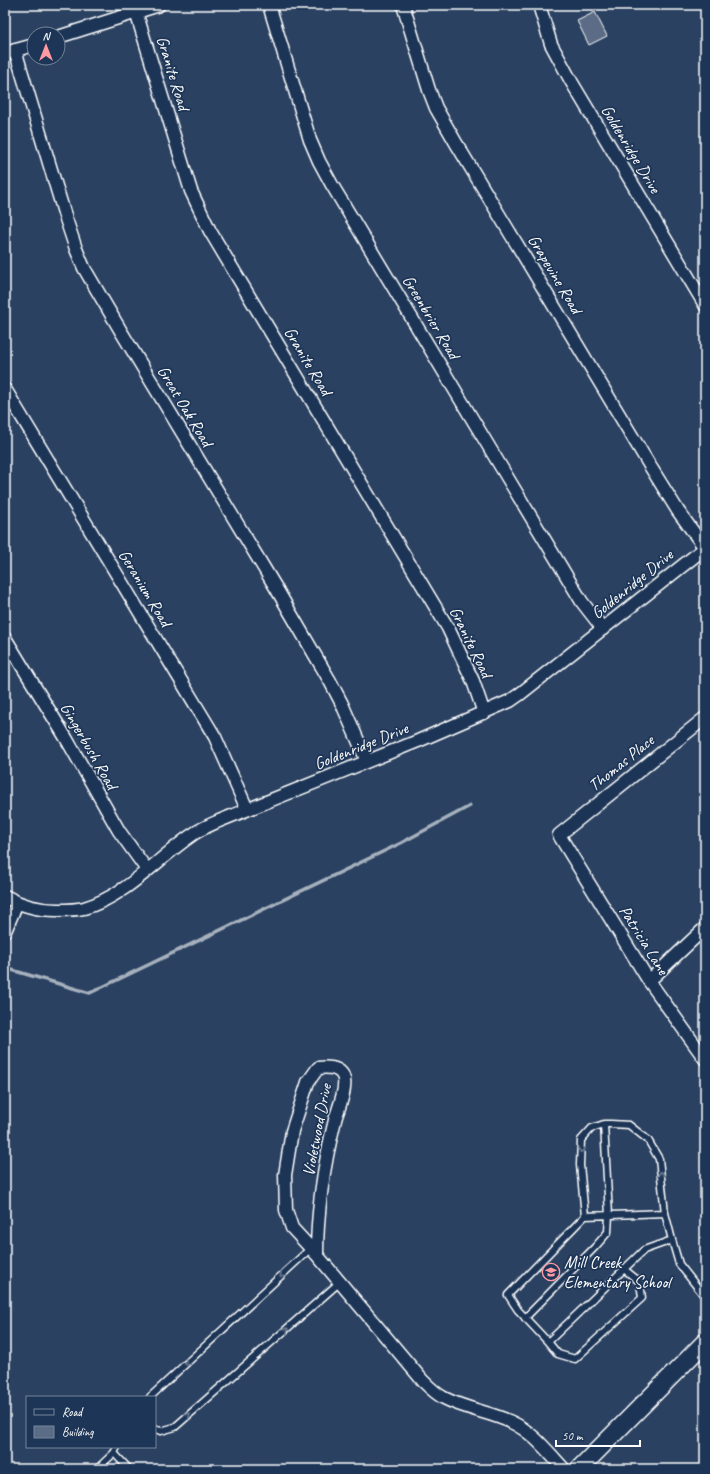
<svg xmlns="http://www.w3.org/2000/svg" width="710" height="1474" font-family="Caveat,sans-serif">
<rect width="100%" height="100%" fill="#2a4161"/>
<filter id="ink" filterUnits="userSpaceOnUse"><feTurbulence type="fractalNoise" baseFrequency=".025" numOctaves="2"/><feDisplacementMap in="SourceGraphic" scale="8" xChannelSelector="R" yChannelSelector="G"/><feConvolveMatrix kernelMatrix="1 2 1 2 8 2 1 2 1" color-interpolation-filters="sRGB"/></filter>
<g filter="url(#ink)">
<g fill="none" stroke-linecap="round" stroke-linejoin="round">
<path stroke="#a7b1be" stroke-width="3.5" d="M5 968 90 993 401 843 470 806"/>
</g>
<path fill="#5b6c86" stroke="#fff" d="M595 12 607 36 589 45 577 21Z"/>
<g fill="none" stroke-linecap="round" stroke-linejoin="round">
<defs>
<path id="service" d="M585 1216 580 1165 581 1140 592 1128 604 1124H611L629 1125 648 1140 659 1159 665 1213
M625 1270 640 1282 642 1298 575 1359 558 1354 548 1342 644 1250 672 1240 679 1264 705 1297
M525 1318 595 1247 608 1232 609 1215 604 1124
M548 1342 518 1310 508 1295 585 1216 665 1213 672 1240
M150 1397 311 1248
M155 1429 161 1431 175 1427 340 1282
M117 1447 114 1453 129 1469
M97 1469 114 1453"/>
<path id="minor" d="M269 5 310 140 319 161 332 185 582 602 603 629
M403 5 429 90 436 108 456 143 650 466 678 511 705 548
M539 5 551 44 571 81 705 305
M136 12 191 191 210 231 448 628 473 681 484 713
M58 37 159 5
M15 50 65 216 76 249 84 268 122 333 276 588 330 681 342 704 367 761
M5 53 34 45
M5 389 215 737 247 809
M5 638 66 738 119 831 147 870
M705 718 559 835 649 981 705 1059
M5 896C20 905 39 910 57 910 66 910 75 910 84 908 125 897 158 858 192 835 200 829 210 825 219 821L418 741 510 701 520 694 705 548
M5 931 17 903
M649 981 705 928
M317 1255C317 1210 324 1164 335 1120 338 1109 348 1087 343 1076 339 1067 327 1067 318 1068L308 1082 292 1131 285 1175 286 1210 292 1228 317 1255 423 1381C429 1387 436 1394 444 1398 465 1409 490 1412 511 1422 533 1432 548 1452 564 1469"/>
<path id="secondary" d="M579 1469 705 1342"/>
</defs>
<use href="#service" stroke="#fff" stroke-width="9"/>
<use href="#minor" stroke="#fff" stroke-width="15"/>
<use href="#secondary" stroke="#fff" stroke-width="20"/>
<use href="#service" stroke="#1d3557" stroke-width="6"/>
<use href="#minor" stroke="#1d3557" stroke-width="12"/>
<use href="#secondary" stroke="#1d3557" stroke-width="17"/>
</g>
<defs><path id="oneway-chevron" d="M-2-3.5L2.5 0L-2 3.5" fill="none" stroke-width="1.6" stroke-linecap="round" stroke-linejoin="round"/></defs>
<g stroke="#6c7c92">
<use href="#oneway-chevron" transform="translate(581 1150) rotate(93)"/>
<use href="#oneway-chevron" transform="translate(661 1174) rotate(-96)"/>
<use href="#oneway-chevron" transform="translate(282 1275) rotate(137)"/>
<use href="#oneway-chevron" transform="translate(286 1330) rotate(-41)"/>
<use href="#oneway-chevron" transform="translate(187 1363) rotate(137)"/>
<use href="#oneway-chevron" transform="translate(188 1415) rotate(-41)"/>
</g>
</g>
<defs>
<symbol id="school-ring" viewBox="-11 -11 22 22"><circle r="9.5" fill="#1d3557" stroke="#ff9aa2" stroke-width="1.5"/><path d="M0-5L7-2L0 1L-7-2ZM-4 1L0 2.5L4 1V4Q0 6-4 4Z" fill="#ff9aa2"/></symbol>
</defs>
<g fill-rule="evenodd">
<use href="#school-ring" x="541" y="1262" width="20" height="20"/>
</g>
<g text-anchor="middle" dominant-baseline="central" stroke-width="3.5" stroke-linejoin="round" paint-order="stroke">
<g font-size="17" fill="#fff" stroke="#1d3557">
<text transform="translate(173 73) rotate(73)">Granite Road</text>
<text transform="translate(631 149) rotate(59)">Goldenridge Drive</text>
<text transform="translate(555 274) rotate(59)">Grapevine Road</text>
<text transform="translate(431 317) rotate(59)">Greenbrier Road</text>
<text transform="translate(308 361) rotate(59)">Granite Road</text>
<text transform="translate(185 406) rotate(59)">Great Oak Road</text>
<text transform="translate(632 584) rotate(-39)">Goldenridge Drive</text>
<text transform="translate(145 588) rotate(59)">Geranium Road</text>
<text transform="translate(471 642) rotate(64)">Granite Road</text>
<text transform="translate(89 746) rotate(60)">Gingerbush Road</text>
<text transform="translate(361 746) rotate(-22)">Goldenridge Drive</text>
<text transform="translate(621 763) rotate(-39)">Thomas Place</text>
<text transform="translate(644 940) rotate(58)">Patricia Lane</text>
<text transform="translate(317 1130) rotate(-79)">Violetwood Drive</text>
</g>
<g font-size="17" fill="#fff" stroke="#1d3557" text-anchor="start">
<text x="564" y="1262">Mill Creek<tspan x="564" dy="20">Elementary School</tspan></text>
</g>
</g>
<rect width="710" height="1474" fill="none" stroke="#1d3557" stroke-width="20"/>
<rect x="10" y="10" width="690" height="1454" fill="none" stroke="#fff" stroke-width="1.5" filter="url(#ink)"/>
<rect x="26" y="1396" width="130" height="52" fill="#1d3557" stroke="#77869a"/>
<rect x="34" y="1409" width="20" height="6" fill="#1d3557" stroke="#77869a"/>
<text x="62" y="1416" font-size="12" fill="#ffffff">Road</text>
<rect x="34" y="1426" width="20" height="12" fill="#5b6c86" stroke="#77869a"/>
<text x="62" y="1436" font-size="12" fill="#ffffff">Building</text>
<g transform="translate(46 46)"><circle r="19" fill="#1d3557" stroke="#77869a"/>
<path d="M0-3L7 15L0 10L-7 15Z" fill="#ff9aa2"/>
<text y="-6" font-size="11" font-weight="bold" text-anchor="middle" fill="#ffffff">N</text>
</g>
<path d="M556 1440v6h84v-6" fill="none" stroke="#ffffff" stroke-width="2"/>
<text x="562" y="1440" font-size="12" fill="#ffffff" stroke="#1d3557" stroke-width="3" paint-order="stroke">50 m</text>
</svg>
